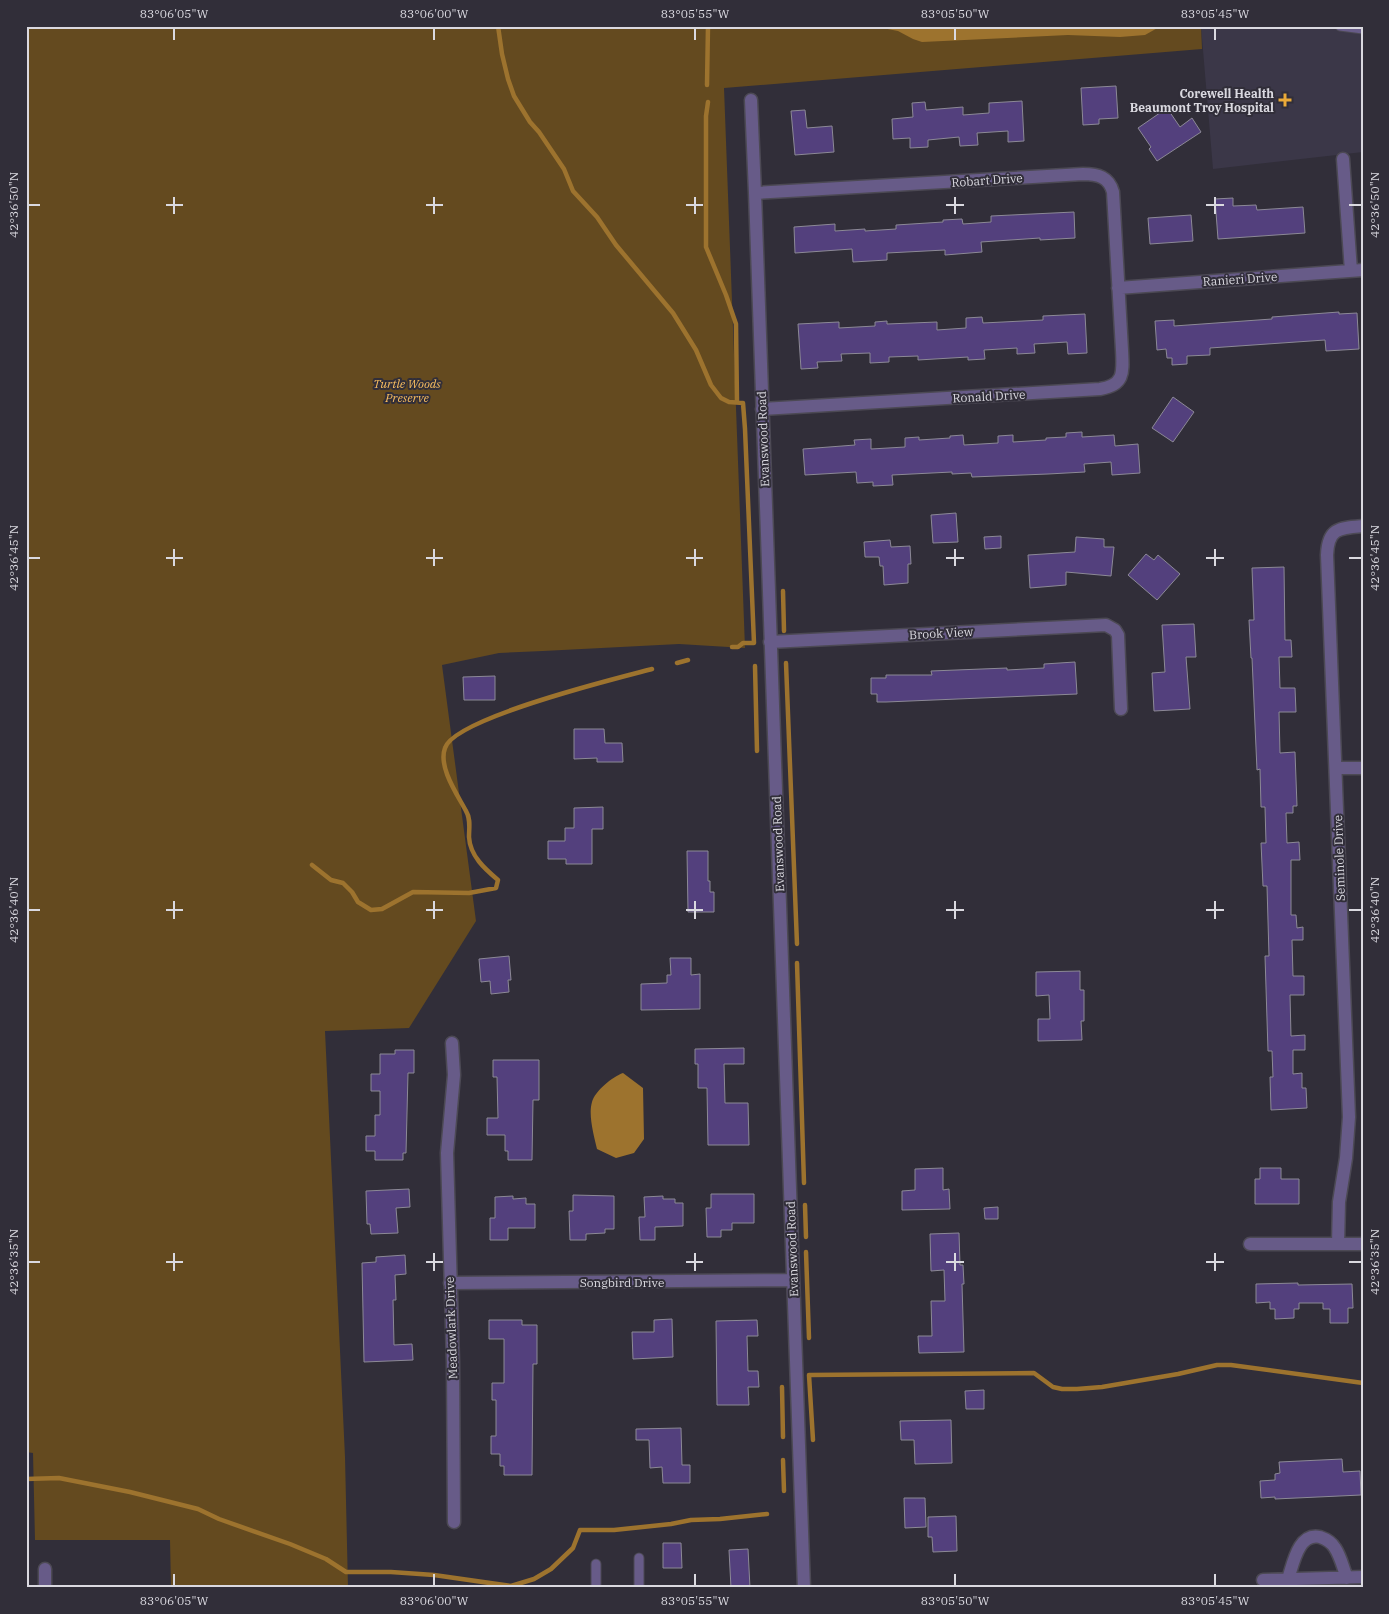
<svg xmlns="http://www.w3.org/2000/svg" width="1389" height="1614" font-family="'IBM Plex Serif',serif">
<rect width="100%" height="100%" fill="#312e39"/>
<path fill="#3b3748" d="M1201 26H1363V152L1213 169Z"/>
<path fill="#644a1f" d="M26 26H1201L1202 49 724 88 745 648 679 644 543 651 499 653 442 665 476 921 409 1028 325 1031 345 1457 348 1588H171L170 1540H35L33 1453 26 1452Z"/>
<path fill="#9d732e" d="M872 26H1161L1145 35 1120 37 1068 35 922 42 913 39 898 31Z
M623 1073 643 1088 644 1139 634 1153 616 1158 597 1149C594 1136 588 1115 592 1102 595 1091 612 1077 623 1073Z"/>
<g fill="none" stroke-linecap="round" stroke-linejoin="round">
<path stroke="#9d732e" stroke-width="4.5" d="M498 26 502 54 508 79 514 96 530 122 539 132 564 169 573 191 597 217 616 245 673 313 696 350 711 385 721 398 729 402 743 403 745 429 754 643H743L738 647H732
M707 85 708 26
M708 102 706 116V247L726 295 736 324 737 402
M783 591 784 631
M677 663 688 660
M786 663 797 944
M755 666 757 751
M312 865 331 880 343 883 352 892 358 902 371 910 382 909 413 892 469 893 496 888 498 880C485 869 470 856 469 837 469 828 471 819 466 811 457 794 438 767 445 748 454 718 618 678 652 669
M797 963 804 1183
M805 1205 806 1237
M806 1252 809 1338
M782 1387 783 1437
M813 1440 809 1375 1034 1373 1053 1387 1062 1389H1077L1102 1387 1178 1374 1217 1365H1231L1363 1383
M783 1460 784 1491
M26 1479 59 1478 130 1492 198 1509 219 1519 290 1544 326 1559 346 1572H391L434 1575 511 1586 534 1579 551 1569 573 1548 580 1530H614L671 1524 691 1520 720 1519 767 1514"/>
</g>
<path fill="#53407d" stroke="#8c8996" d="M1116 86 1118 118 1099 119V124L1083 125 1081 88Z
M1022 101 1024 141 1008 142V131L977 133 978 145 960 146 959 137 928 140V147L910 148V138L893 139 892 119 913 117 912 103 925 102 926 110 963 107V115L989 113V103Z
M1167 108 1180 127 1192 118 1201 132 1157 161 1149 149 1151 147 1138 128Z
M805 110 807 128 832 126 834 152 795 155 791 111Z
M1233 198V206L1256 205 1257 210 1303 207 1305 233 1218 239 1215 199Z
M1074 212 1075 238 1040 240V238L981 242 982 252 945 255V250L887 253V260L853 262 852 249 795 253 794 227 835 224V231L865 229V231L896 229V225L943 222V220L962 219 963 224 991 222V216Z
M1191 215 1193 241 1150 244 1148 218Z
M1339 312V314L1357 313 1359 349 1326 351 1325 340 1210 348V355L1187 356V364L1172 365V358H1167L1166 349 1157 350 1155 321 1174 320V326L1272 319V317Z
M1085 314 1087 353 1068 354 1067 342 1034 344 1035 353 1017 354V348L984 350 985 359 968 360V357L918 360V356L889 357V362L870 363V353L841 354 842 361 817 362 818 368 801 369 798 324 839 322V328L875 326V322L887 321V324L937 322V330L966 328V318L982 317 983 323 1043 320V316Z
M1173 397 1194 412 1173 442 1152 428Z
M1082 432V437L1114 435 1115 446 1138 444 1140 473 1112 475 1111 462 1084 464 1085 472 1048 474 972 477 971 473 952 474V472L892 475 893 485 873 486V482L857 483 856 472 805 475 803 449 855 445 854 440 871 439V449L905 447V438L919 437V440L950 438V436L963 435 964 445 998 443V436L1013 435V442L1046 440V438L1066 437V433Z
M956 513 958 542 933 543 931 515Z
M1001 536V548L985 549 984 537Z
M1076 537 1104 539V547H1114L1111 576 1066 572V585L1030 588 1028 555 1075 552Z
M890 540 891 547 910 546 911 564H908V583L884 585 883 566H880L879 557H865L864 542Z
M1146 554 1154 560 1158 555 1180 574 1157 600 1128 575Z
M1284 567 1285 640H1291L1292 657H1279L1280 688H1295L1296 712H1279L1280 753 1295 752 1297 806H1293V813H1286L1287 843 1299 842 1300 860H1291V915H1296L1297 928 1303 927V940H1292L1293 976H1304V995H1290L1291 1036 1305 1035V1050H1293V1074L1302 1073V1088H1306L1307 1108 1271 1110 1270 1077H1273L1272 1051H1268L1265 956H1269L1267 886H1263L1261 843H1266L1265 807H1261L1260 769 1257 770 1252 658H1251L1249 620H1254L1252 568Z
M1194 624 1196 657H1186L1190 709 1154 711 1152 673 1165 672 1162 625Z
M1075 662 1077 694 886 702H877V694H871V678H886V675H932L931 671 1007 668V670L1044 668V664Z
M495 676V700H464L463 677Z
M574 729H604L605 743H622L623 762H597V758L574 759Z
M603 807V829H592V864H566V859H548V841H565V828H574V808Z
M687 851H708V881H710V892H714V912H688Z
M509 956 511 980H508L509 992 491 994 490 981 481 982 479 959Z
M670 958H691V975L700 974V1009L641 1010V984L667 983V975H671Z
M1080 971V990H1084V1021H1081L1082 1040 1038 1041V1019H1050L1049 995 1036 996V972Z
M744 1048V1064H724L725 1103H748L749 1145H708L707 1088H698V1064H695V1049Z
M395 1050H414V1073H408L406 1153H403V1160H375V1151H366V1136H375V1115H380V1091H371V1074H380V1054H395Z
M493 1060H539V1100H533L532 1160H508V1151H505V1135H487V1118H498L497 1077H493Z
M943 1168V1190L949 1189 950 1209 902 1210V1191L915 1190V1169Z
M1260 1168H1281V1179H1299V1204H1255V1179H1260Z
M409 1189 410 1207 396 1208 398 1233 371 1234 370 1224H367L366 1191Z
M711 1194H754V1223H732V1230H721V1237H707L706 1208H711Z
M573 1195 614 1196V1229H605V1233L586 1234V1240H570L569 1211H573Z
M513 1196V1199L526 1198V1204H535V1228H508V1240H490V1218H495V1197Z
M663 1196V1199H675V1203H683V1226L655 1227V1240H640L639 1217H645L644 1197Z
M998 1207V1219H985L984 1208Z
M959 1233 960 1265H963L964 1284H962L964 1352 919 1353 918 1336H932L931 1301H945L944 1270 931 1271 930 1234Z
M405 1255 406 1274 395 1275 396 1300H393L394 1345 412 1344 413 1360 364 1362 362 1263 376 1262V1257Z
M1298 1283V1285L1352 1284 1353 1308H1348V1323H1330V1309H1323V1303H1299V1309H1294V1318L1275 1319V1309H1270V1302L1256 1303V1284Z
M672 1319 673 1357 633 1359 632 1332H654V1320Z
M489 1320H522V1325H537V1364H533L532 1475H504V1466H500V1454H491V1436H496V1400H492V1383H504V1339H489Z
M757 1320 758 1336H747L748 1371H758L759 1387H748L749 1405H717L716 1321Z
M984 1390V1409H966L965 1391Z
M951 1420 952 1463 915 1464 914 1440H901L900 1421Z
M681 1428 682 1465H690V1483H663L662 1467 650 1468 649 1440H636V1429Z
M1342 1459 1343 1472 1360 1471 1361 1495 1275 1499V1497L1261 1498 1260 1481 1275 1480V1474L1280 1473 1279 1462Z
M904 1498H925L926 1527 905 1528Z
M956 1516 957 1551 933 1552 932 1537H928V1517Z
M663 1543H681L682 1568H663Z
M748 1549 750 1588H731L729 1550Z"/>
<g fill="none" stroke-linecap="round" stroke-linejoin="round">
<defs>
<path id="lane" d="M1340 26 1363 29
M639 1558V1588
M596 1564V1588"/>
<path id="street" d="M751 100 755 193 804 1588
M1343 159 1351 271
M755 193 1083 174C1098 174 1109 177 1113 192L1122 350C1123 372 1125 385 1100 389L762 409
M1118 288 1363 270
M770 642 1106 625 1115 630 1118 635 1121 709
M1336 768H1363
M452 1043 454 1075 447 1153 453 1362 454 1522
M1250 1244H1363
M1338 1244 1339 1202 1346 1158 1349 1117 1327 555C1328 528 1339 528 1363 526
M450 1283 793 1280
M45 1569V1588
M1288 1579C1293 1565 1298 1532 1320 1537 1326 1539 1332 1543 1335 1548 1341 1557 1343 1568 1347 1578
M1263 1580 1363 1577"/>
</defs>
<use href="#lane" stroke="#4c4954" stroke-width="11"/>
<use href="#street" stroke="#4c4954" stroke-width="15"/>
<use href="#lane" stroke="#675b88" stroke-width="9"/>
<use href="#street" stroke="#675b88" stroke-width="12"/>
</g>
<path fill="none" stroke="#dad9e0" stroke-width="2" d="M174 28V40M434 28V40M695 28V40M955 28V40M1215 28V40M174 197V214M434 197V214M695 197V214M955 197V214M1215 197V214M28 205H40M166 205H183M426 205H443M686 205H703M946 205H964M1206 205H1224M1349 205H1362M174 549V566M434 549V566M695 549V566M955 549V566M1215 549V566M28 558H40M166 558H183M426 558H443M686 558H703M946 558H964M1206 558H1224M1349 558H1362M174 901V919M434 901V919M695 901V919M955 901V919M1215 901V919M28 910H40M166 910H183M426 910H443M686 910H703M946 910H964M1206 910H1224M1349 910H1362M174 1253V1271M434 1253V1271M695 1253V1271M955 1253V1271M1215 1253V1271M28 1262H40M166 1262H183M426 1262H443M686 1262H703M946 1262H964M1206 1262H1224M1349 1262H1362M174 1574V1586M434 1574V1586M695 1574V1586M955 1574V1586M1215 1574V1586"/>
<path fill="#ebaa39" stroke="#312e39" stroke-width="2" d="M1282.5 92.5h5v5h5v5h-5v5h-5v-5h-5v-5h5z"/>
<g text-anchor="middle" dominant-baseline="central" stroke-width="4" stroke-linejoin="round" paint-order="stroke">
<g font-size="12" font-weight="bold" fill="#dad9e0" stroke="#312e39" text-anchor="end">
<text x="1274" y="93">Corewell Health<tspan x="1274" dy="14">Beaumont Troy Hospital</tspan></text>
</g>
<g font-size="12" fill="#dad9e0" stroke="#312e39">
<text transform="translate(987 180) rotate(-4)">Robart Drive</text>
<text transform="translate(1240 279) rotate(-4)">Ranieri Drive</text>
<text transform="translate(989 396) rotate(-3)">Ronald Drive</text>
<text transform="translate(763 439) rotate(-92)">Evanswood Road</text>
<text transform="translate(941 633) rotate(-3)">Brook View</text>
<text transform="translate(778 844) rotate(-92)">Evanswood Road</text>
<text transform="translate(1339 858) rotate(-92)">Seminole Drive</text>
<text transform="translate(792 1249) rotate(-92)">Evanswood Road</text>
<text x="622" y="1282">Songbird Drive</text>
<text transform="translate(451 1328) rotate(-92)">Meadowlark Drive</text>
</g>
<g font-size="12" font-style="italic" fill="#f8bd5f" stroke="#312e39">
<text x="407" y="383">Turtle Woods<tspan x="407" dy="14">Preserve</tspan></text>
</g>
</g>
<rect width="1389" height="1614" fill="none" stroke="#312e39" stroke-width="55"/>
<rect x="28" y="28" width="1334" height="1558" fill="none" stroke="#dad9e0" stroke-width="2"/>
<g font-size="12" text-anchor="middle" fill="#dad9e0">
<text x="174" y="18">83°06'05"W</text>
<text x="434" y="18">83°06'00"W</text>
<text x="695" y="18">83°05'55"W</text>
<text x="955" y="18">83°05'50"W</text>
<text x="1215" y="18">83°05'45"W</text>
<text transform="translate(14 205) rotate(-90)" y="4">42°36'50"N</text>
<text transform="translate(1375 205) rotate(-90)" y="4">42°36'50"N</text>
<text transform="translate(14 558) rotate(-90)" y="4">42°36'45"N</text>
<text transform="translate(1375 558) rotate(-90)" y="4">42°36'45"N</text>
<text transform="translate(14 910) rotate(-90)" y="4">42°36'40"N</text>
<text transform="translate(1375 910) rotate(-90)" y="4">42°36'40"N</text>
<text transform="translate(14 1262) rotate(-90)" y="4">42°36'35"N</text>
<text transform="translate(1375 1262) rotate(-90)" y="4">42°36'35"N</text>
<text x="174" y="1605">83°06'05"W</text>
<text x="434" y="1605">83°06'00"W</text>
<text x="695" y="1605">83°05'55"W</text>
<text x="955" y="1605">83°05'50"W</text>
<text x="1215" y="1605">83°05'45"W</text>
</g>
</svg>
